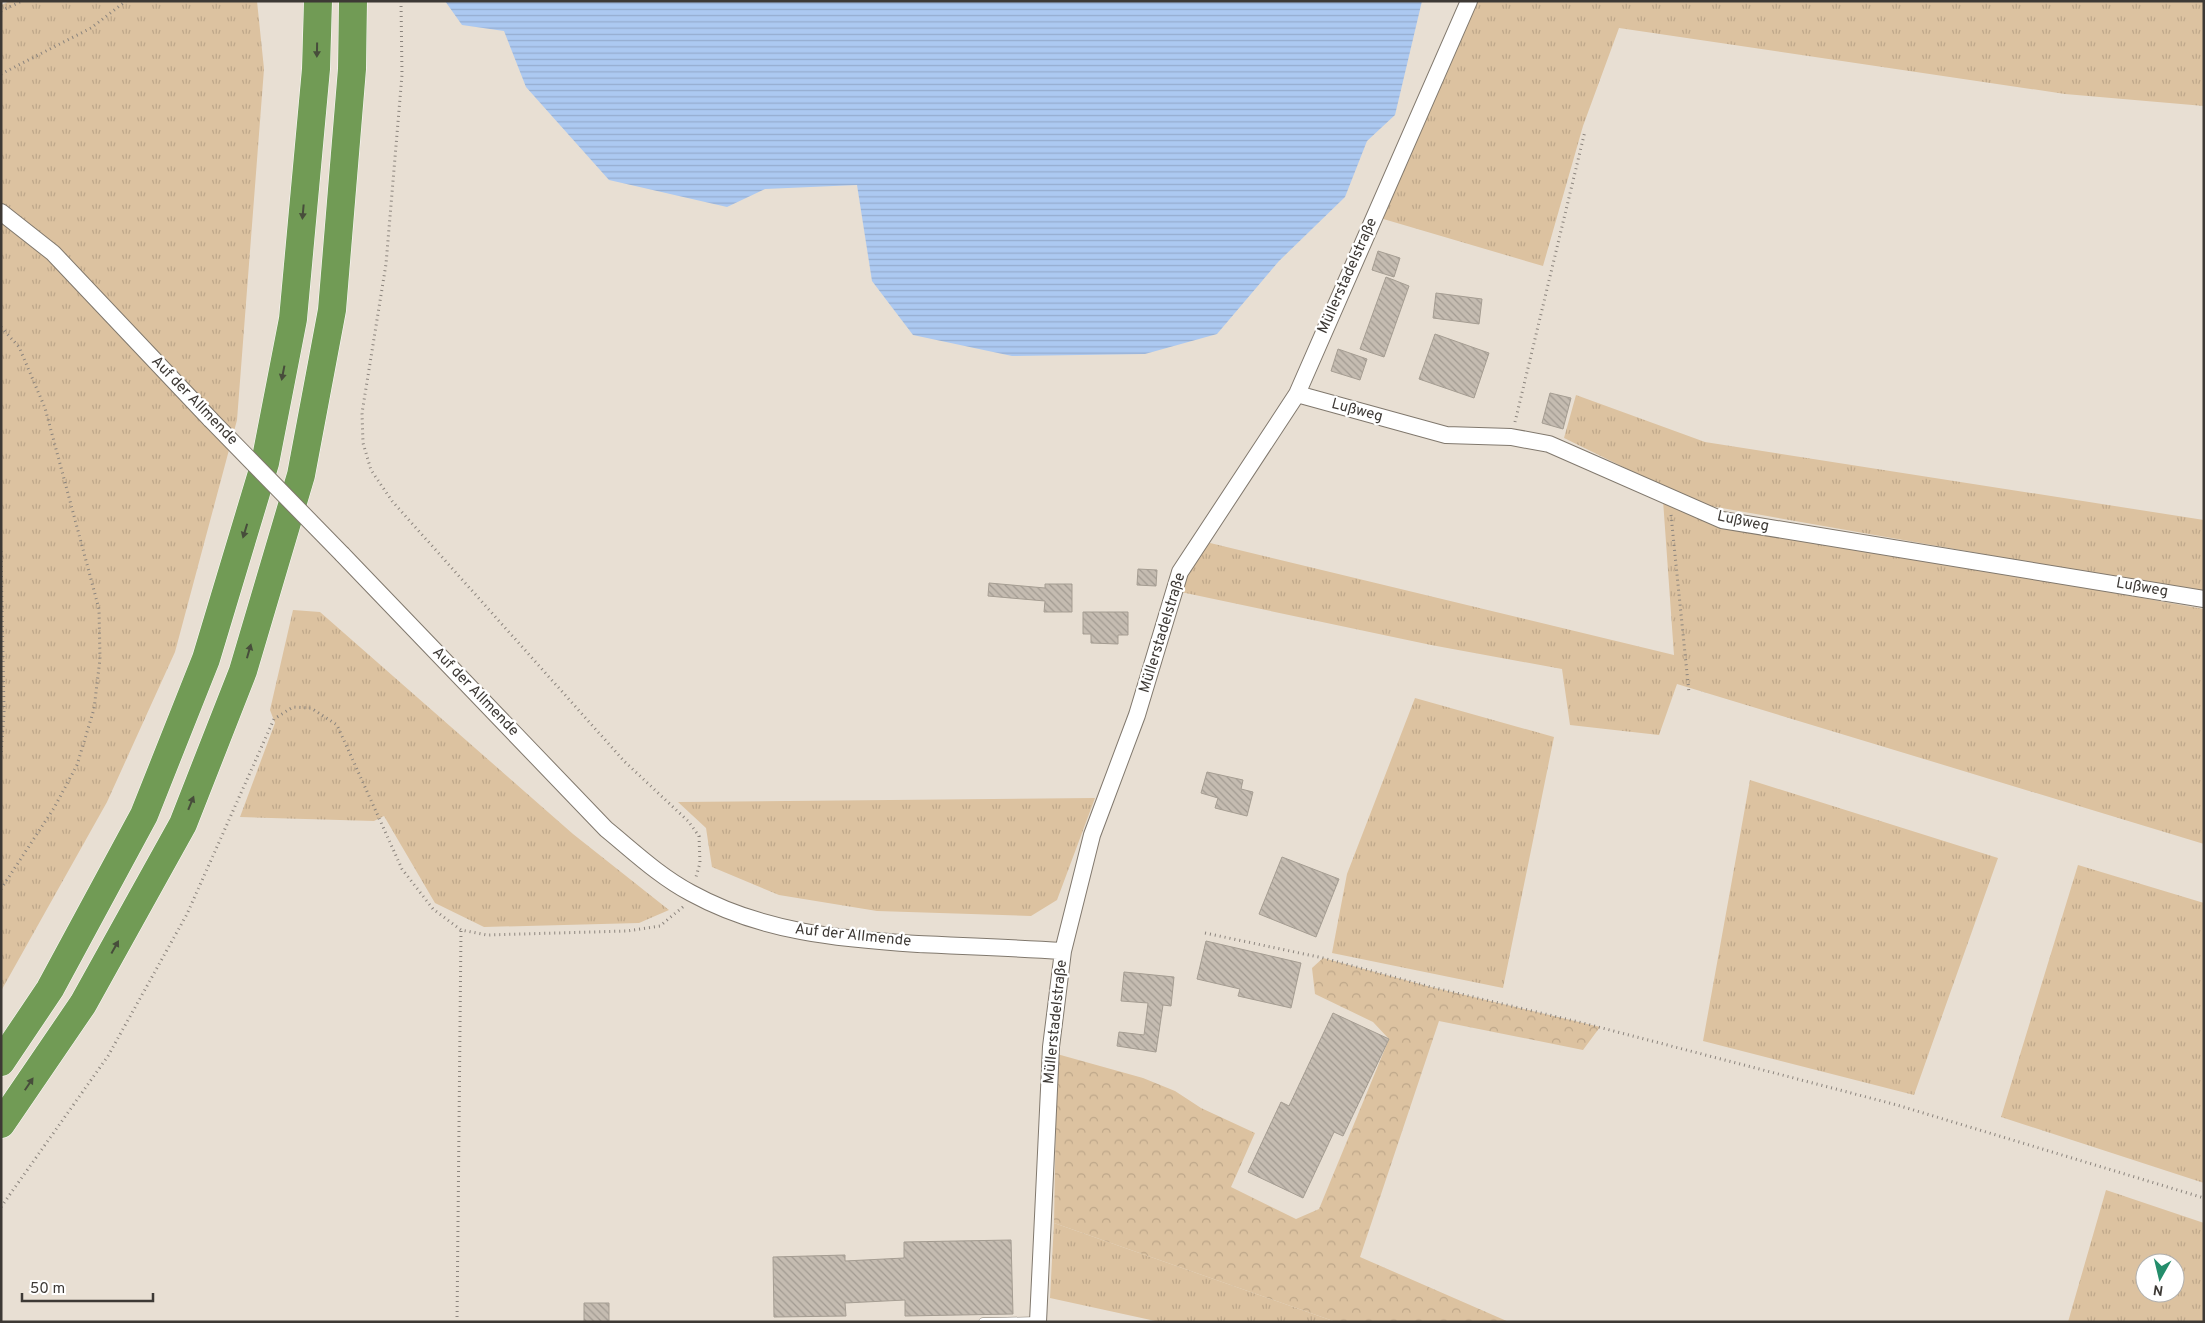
<svg xmlns="http://www.w3.org/2000/svg" width="2205" height="1323" font-family="Overpass,sans-serif">
<defs>
<pattern id="grass-tufts" width="24" height="20" patternUnits="userSpaceOnUse" patternTransform="scale(1.25)"><rect width="24" height="20" fill="#dcc2a0"/><path d="M3 7l-1-3M5 7V3M7 7l1-3M15 17l-1-3M17 17v-4M19 17l1-3" fill="none" stroke="#bea78a"/></pattern>
<pattern id="forest-crowns" width="20" height="18" patternUnits="userSpaceOnUse" patternTransform="scale(1.25)"><rect width="20" height="18" fill="#dcc2a0"/><path d="M2 6a3 3 0 1 1 6 0M12 15a3 3 0 1 1 6 0" fill="none" stroke="#bea78a"/></pattern>
<pattern id="water-rules" width="6" height="5" patternUnits="userSpaceOnUse" patternTransform="scale(1.25)"><rect width="6" height="5" fill="#acc9f1"/><path d="M0 2.5h6" fill="none" stroke="#95adcf"/></pattern>
<pattern id="building-back-hatch" width="6" height="6" patternUnits="userSpaceOnUse" patternTransform="scale(1.25)"><rect width="6" height="6" fill="#c5bcb1"/><path d="M-1 5l2 2M0 0l6 6M5-1l2 2" fill="none" stroke="#a19a91"/></pattern>
</defs>
<rect width="100%" height="100%" fill="#e8dfd3"/>
<path fill="url(#grass-tufts)" fill-rule="evenodd" d="M10 1H257L264 69 237 420 175 652 107 802 1 991V5Z
M1478 1H2204V106L2065 94 1619 28 1583 126 1543 266 1380 218Z
M1576 395 1705 442 2204 520V593L1699 504 1564 438Z
M1663 500 1724 523 2204 609V844L1677 684 1659 735 1570 725 1562 669 1431 645 1176 591 1206 542 1674 655Z
M293 610 320 612 573 834 669 910 639 923 484 927 435 903 384 816 374 821 240 817 275 723 270 710Z
M1415 698 1554 737 1503 988 1332 953 1347 874Z
M1750 780 1998 858 1914 1095 1703 1041Z
M1095 798 1057 900 1031 916 877 911 779 895 712 867 706 828 678 802Z
M2078 865 2204 903V1183L2001 1117Z
M2106 1190 2204 1223V1322H2068ZM2145 1263H2175V1293H2145Z
M1054 1223 1336 1322H1160L1050 1298Z"/>
<path fill="url(#forest-crowns)" d="M1323 958 1431 987 1600 1027 1583 1050 1439 1021 1360 1257 1509 1322H1336L1054 1223 1057 1054 1143 1078 1175 1091 1201 1108 1255 1133 1231 1187 1296 1219 1319 1209 1389 1039 1373 1022 1315 994 1312 968Z"/>
<path fill="url(#water-rules)" d="M445 1H1422L1395 115 1367 141 1345 197 1279 261 1217 334 1145 354 1012 356 913 335 872 281 857 185 765 189 727 207 609 180 526 87 504 31 462 25Z"/>
<path fill="url(#building-back-hatch)" stroke="#a59d92" d="M1378 251 1400 258 1394 277 1372 270Z
M1386 277 1409 286 1384 357 1360 349Z
M1436 293 1482 299 1479 324 1433 318Z
M1435 334 1489 353 1474 398 1419 379Z
M1338 349 1367 359 1360 380 1331 371Z
M1550 393 1571 398 1563 429 1542 423Z
M1138 569 1157 570 1156 586 1137 585Z
M989 583 1045 588V584H1072V612H1044L1045 601 988 596Z
M1083 612H1128V635H1118V644L1091 643V634H1083Z
M1207 772 1243 780 1241 789 1253 792 1247 816 1215 808 1218 798 1201 793Z
M1282 857 1339 879 1316 937 1259 914Z
M1206 941 1301 963 1291 1008 1238 996 1240 989 1197 979Z
M1124 972 1174 977 1171 1006 1163 1005 1156 1052 1117 1046 1119 1032 1144 1035 1148 1003 1121 1001Z
M1333 1013 1389 1039 1343 1136 1334 1132 1303 1198 1248 1172 1281 1102 1289 1106Z
M1011 1240 1013 1314 905 1316V1300L845 1303 846 1316 774 1317 773 1257 845 1255V1261L904 1258V1242Z
M584 1303H609V1322H584Z"/>
<g fill="none" stroke-linecap="round" stroke-linejoin="round">
<defs>
<path id="lane" d="M983 1322 1038 1321"/>
<path id="street" d="M1 212 53 253 211 420
M1297 394 1446 435 1511 437 1549 444 1722 520 2204 599
M342 554 606 829C633 851 659 876 691 893 762 932 839 939 918 944 966 946 1015 948 1063 951
M1038 1322 1051 1047 1063 951 1092 835 1137 715 1180 572 1297 394 1469 1"/>
<path id="highway" d="M1 1062 50 989 144 815 206 659 265 463 293 319 316 69 318 1
M1 1124 83 1004 183 824 243 671 301 475 332 310 352 69 353 1"/>
</defs>
<use href="#lane" stroke="#80786d" stroke-width="9"/>
<use href="#street" stroke="#80786d" stroke-width="18"/>
<use href="#highway" stroke="#fff" stroke-width="29"/>
<path stroke="#8b847d" stroke-width="3" stroke-dasharray="1 4" stroke-linecap="butt" d="M401 1 402 75 386 264 362 413 363 443 371 470 392 501 624 761 688 821 699 836 700 863 696 877
M1 11 22 1
M1 74 91 28 126 1
M1 327 19 347 45 408 99 609 100 659 94 709 77 765 54 808 1 889
M1515 422 1585 131
M1671 515 1689 693
M1 551 4 713 1 755
M1205 933 1323 958 1431 987 1583 1023 1897 1105 2204 1198
M1 1207 108 1056 187 914 274 719 293 707 311 708 337 725 402 869 433 909 461 930 487 935 627 931 660 926 684 906
M457 1322 461 930"/>
<use href="#lane" stroke="#fff" stroke-width="8"/>
<use href="#street" stroke="#fff" stroke-width="16"/>
<use href="#highway" stroke="#719b55" stroke-width="28"/>
<defs>
<path id="street-bridge" d="M211 420 342 554"/>
</defs>
<use href="#street-bridge" stroke="#80786d" stroke-width="18" stroke-linecap="butt"/>
<use href="#street-bridge" stroke="#fff" stroke-width="16"/>
</g>
<defs><path id="oneway-solid" d="M-6-.8H1V-3.2L6.5 0L1 3.2V.8H-6Z" transform="scale(1.25)"/></defs>
<g fill="#474d3b">
<use href="#oneway-solid" transform="translate(317 50) rotate(91)"/>
<use href="#oneway-solid" transform="translate(303 212) rotate(95)"/>
<use href="#oneway-solid" transform="translate(283 373) rotate(101)"/>
<use href="#oneway-solid" transform="translate(245 531) rotate(107)"/>
<use href="#oneway-solid" transform="translate(249 651) rotate(-74)"/>
<use href="#oneway-solid" transform="translate(191 803) rotate(-68)"/>
<use href="#oneway-solid" transform="translate(115 947) rotate(-61)"/>
<use href="#oneway-solid" transform="translate(29 1084) rotate(-56)"/>
</g>
<g text-anchor="middle" dominant-baseline="central" stroke-width="4.5" stroke-linejoin="round" paint-order="stroke">
<g font-size="15" fill="#3d3935" stroke="#fff">
<text transform="translate(1348 276) rotate(-66)">Müllerstadelstraße</text>
<text transform="translate(194 401) rotate(46)">Auf der Allmende</text>
<text transform="translate(1357 411) rotate(15)">Lußweg</text>
<text transform="translate(1743 522) rotate(12)">Lußweg</text>
<text transform="translate(2142 588) rotate(10)">Lußweg</text>
<text transform="translate(1163 633) rotate(-73)">Müllerstadelstraße</text>
<text transform="translate(475 692) rotate(46)">Auf der Allmende</text>
<text transform="translate(853 936) rotate(6)">Auf der Allmende</text>
<text transform="translate(1056 1022) rotate(-84)">Müllerstadelstraße</text>
</g>
</g>
<rect width="2205" height="1323" fill="none" stroke="#3d3935" stroke-width="5"/>
<g transform="translate(2160 1278) rotate(188)"><circle r="24" fill="#ffffff" stroke="#b1b0ae"/>
<path d="M0-4L9 19L0 12L-9 19Z" fill="#248d6b"/>
<text y="-8" font-size="14" font-weight="bold" text-anchor="middle" fill="#3d3935">N</text>
</g>
<path d="M22 1293v8h131v-8" fill="none" stroke="#3d3935" stroke-width="2.5"/>
<text x="30" y="1293" font-size="15" fill="#3d3935" stroke="#ffffff" stroke-width="4" paint-order="stroke">50 m</text>
</svg>
